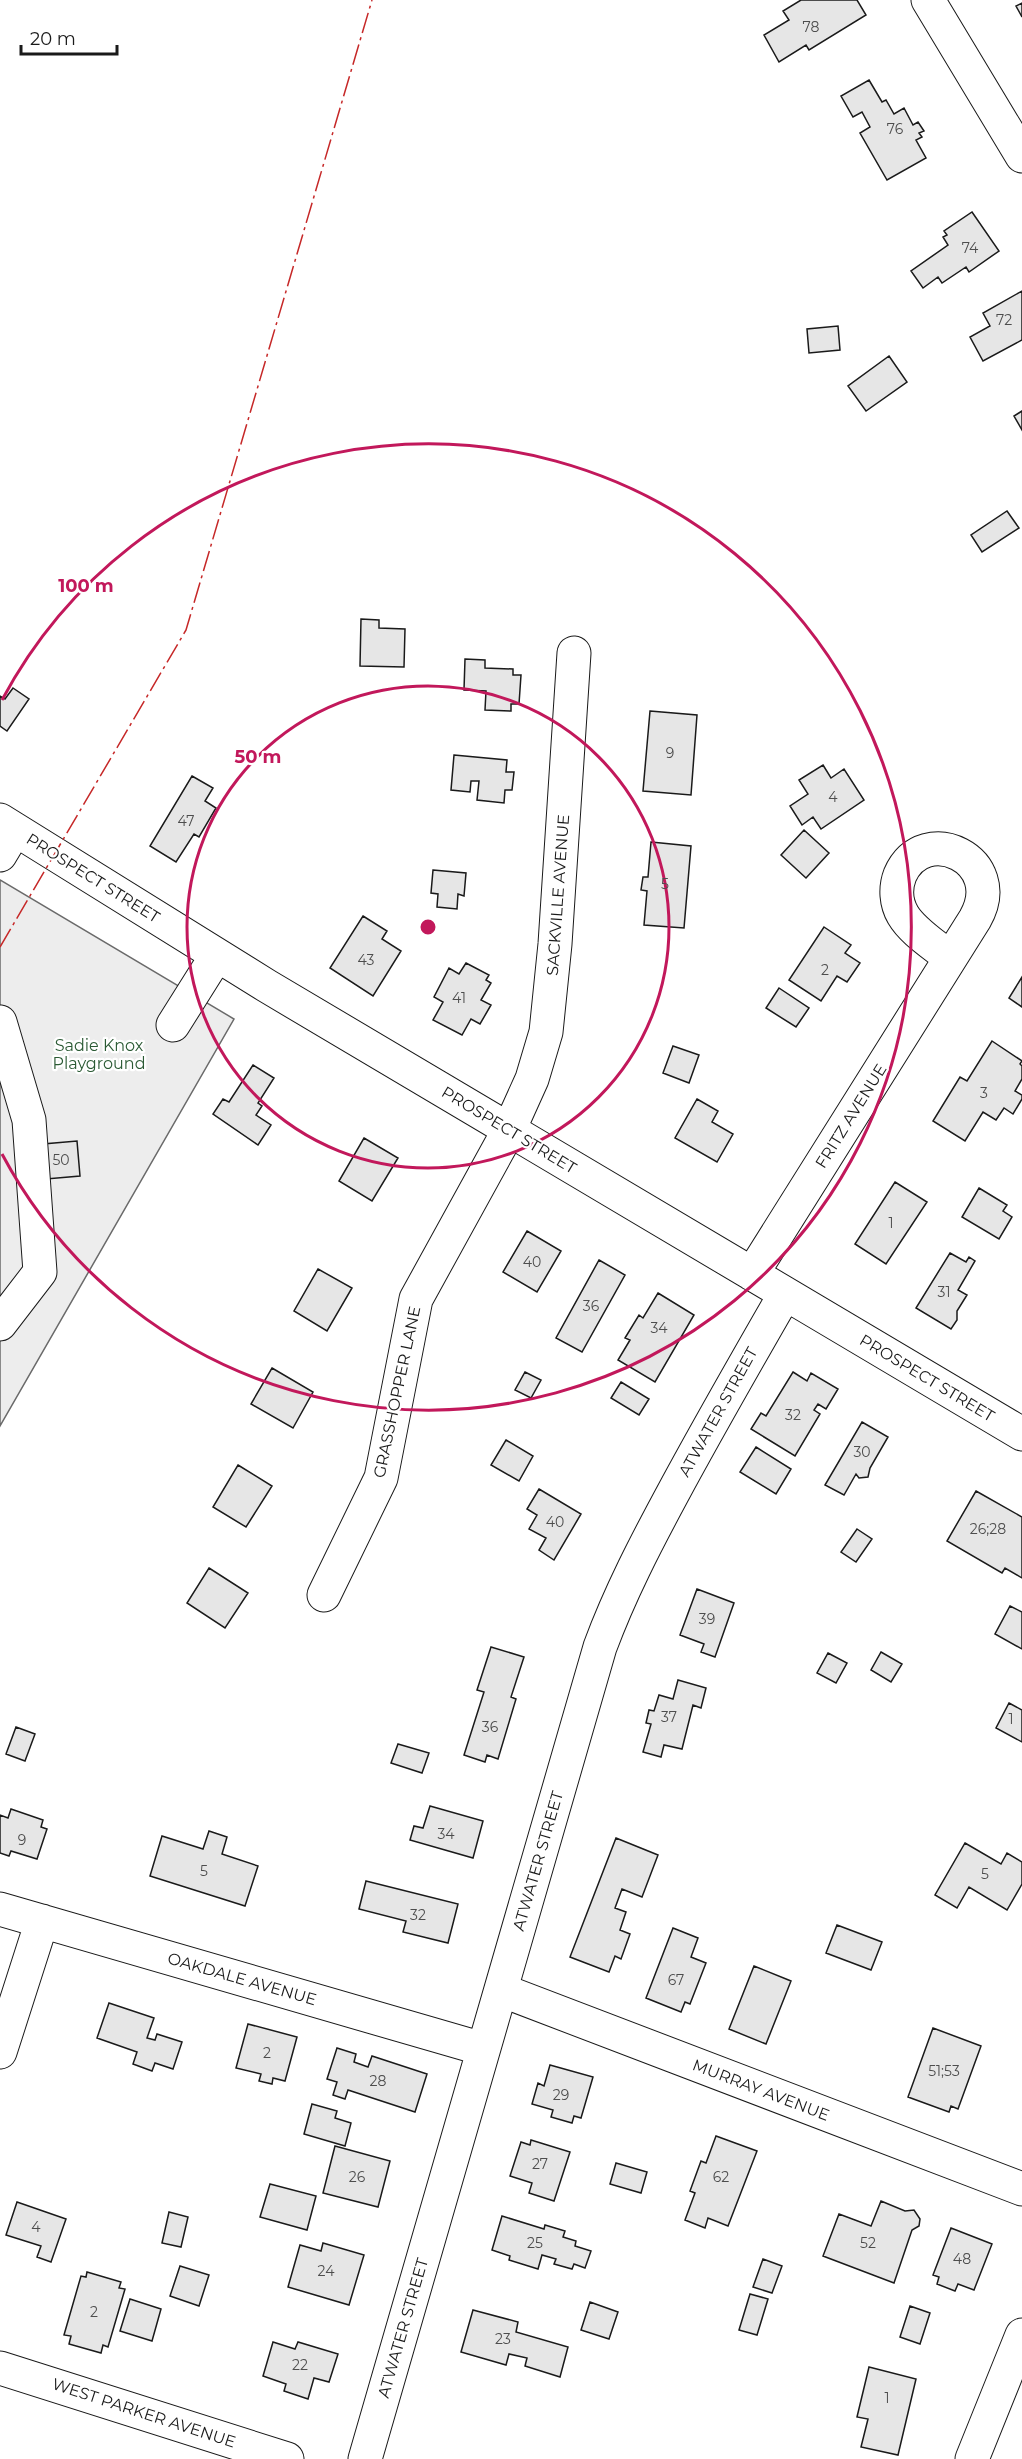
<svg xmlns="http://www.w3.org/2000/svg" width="1022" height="2459" font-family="Montserrat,sans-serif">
<rect width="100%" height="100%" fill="#fff"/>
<path fill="#ededed" stroke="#6a6a6a" stroke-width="1.5" d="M0 880 234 1019 0 1426Z"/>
<path fill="#e6e6e6" stroke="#1a1a1a" stroke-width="1.5" d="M801 0H857L866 15 809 50 806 45 779 62 764 35 789 20 783 11Z
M1022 3V17L1016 6Z
M869 80 882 102 886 100 894 114 904 108 913 125 918 122 924 131 919 133 922 137 916 140 926 158 887 180 860 133 870 127 862 112 853 117 841 96Z
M972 212 999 251 969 272 966 267 942 283 938 277 923 288 911 271 948 245 943 237 947 235 944 231Z
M1022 291V340L983 361 970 337 990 326 983 313Z
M838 326 840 350 809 353 807 329Z
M889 356 907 382 866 411 848 386Z
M1022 411V430L1014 416Z
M1007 511 1019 528 982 552 971 535Z
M361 619 379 620V628L405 629 404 667 360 666Z
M465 659 485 660V668L513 669V675H521L519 704H511V711L485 710 486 691 464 690Z
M13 688 29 699 7 731 0 726V696L5 699Z
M650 711 697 715 691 795 643 791Z
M454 755 507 760 506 772H514L512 790H505L504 803 477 800 479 781H471L470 792 451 790Z
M823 765 831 778 844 769 864 800 821 829 813 817 802 825 790 806 808 794 799 780Z
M192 776 213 788 205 801 216 808 199 837 194 834 176 862 150 846Z
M804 830 829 853 806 878 781 855Z
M651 842 691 846 684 928 644 925 647 891 641 890 643 877H648Z
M433 870 466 873 464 896 458 894 457 909 437 907 438 894 431 893Z
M363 916 387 931 382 939 401 951 373 996 330 968Z
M824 927 851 945 845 953 860 963 847 982 837 976 821 1001 789 980Z
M466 963 489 975 486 980 491 983 481 1000 491 1005 480 1024 471 1019 462 1035 433 1020 443 1002 434 997 449 968 459 974Z
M1022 977V1007L1009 998Z
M779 988 809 1008 796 1027 766 1008Z
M992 1041 1022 1061 1020 1064 1022 1066V1079L1015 1091 1022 1095V1099L1013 1114 1004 1108 996 1120 983 1112 965 1141 933 1121 960 1077 967 1081Z
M673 1046 699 1055 689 1083 663 1073Z
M253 1065 274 1078 258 1103 262 1106 256 1115 271 1125 258 1145 213 1114 223 1099 229 1102Z
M697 1099 718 1111 712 1122 733 1134 717 1162 675 1138Z
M364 1138 398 1158 372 1201 339 1181Z
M77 1141 80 1176 46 1179 43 1144Z
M895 1182 927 1202 886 1264 855 1244Z
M979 1188 1007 1205 1003 1211 1012 1217 999 1239 962 1217Z
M527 1231 561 1251 537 1292 503 1272Z
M950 1253 966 1262 969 1257 975 1261 958 1290 967 1295 957 1311V1320L951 1329 916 1308Z
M599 1260 625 1275 582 1352 556 1338Z
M318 1269 352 1288 327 1331 294 1311Z
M658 1293 694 1315 655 1382 618 1360 630 1340 625 1338 639 1315 643 1318Z
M272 1368 313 1392 293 1428 251 1404Z
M525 1372 541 1380 531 1398 515 1390Z
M793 1372 807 1381 811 1373 838 1389 826 1409 818 1404 814 1410 820 1414 795 1456 751 1429 761 1413 766 1416Z
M621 1382 649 1399 639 1415 611 1398Z
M862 1422 888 1437 870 1468 868 1477 859 1478 856 1474 844 1495 825 1485Z
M506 1440 533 1456 519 1481 491 1465Z
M756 1447 791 1469 776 1494 740 1472Z
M238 1465 272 1486 246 1527 213 1507Z
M539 1489 581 1514 554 1560 539 1550 546 1538 529 1529 537 1515 527 1509Z
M976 1491 1022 1517V1578L1005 1568 1002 1573 947 1541Z
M857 1529 872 1539 856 1562 841 1552Z
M209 1568 248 1593 225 1628 187 1603Z
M697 1589 734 1603 715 1657 701 1652 704 1644 680 1635Z
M1010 1606 1022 1612V1649L995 1634Z
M491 1647 524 1657 511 1697 516 1699 498 1759 487 1755 485 1762 464 1755 484 1692 477 1690Z
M881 1652 902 1664 891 1682 871 1670Z
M828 1653 847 1663 836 1683 817 1673Z
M678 1680 706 1688 701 1708 693 1705 682 1749 664 1745 661 1757 643 1752 651 1724 646 1723 649 1710 654 1711 659 1695 673 1699Z
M1009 1703 1022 1710V1742L996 1728Z
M16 1727 35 1734 25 1761 6 1754Z
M398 1744 429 1753 422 1773 391 1763Z
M430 1806 483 1821 473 1858 410 1840 414 1826 423 1828Z
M11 1809 43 1820 41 1827 47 1829 37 1859 11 1851 9 1856 0 1853V1815L8 1818Z
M209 1831 227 1837 222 1854 258 1866 245 1906 150 1876 162 1836 203 1849Z
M616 1838 658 1855 642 1897 622 1889 615 1908 626 1912 620 1930 630 1934 621 1959 615 1956 609 1972 570 1957Z
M965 1843 1001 1864 1007 1853 1022 1862V1884L1007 1910 969 1887 957 1908 935 1895Z
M366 1881 458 1904 448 1943 403 1932 406 1921 359 1909Z
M837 1925 882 1942 871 1970 826 1953Z
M673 1928 698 1938 691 1957 706 1963 690 2004 685 2002 681 2012 646 1998Z
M754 1966 791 1981 766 2044 729 2029Z
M109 2003 154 2018 147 2038 155 2040 157 2034 182 2042 173 2069 155 2063 152 2071 133 2064 137 2052 97 2038Z
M248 2024 297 2037 285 2081 273 2078 272 2084 259 2081 261 2074 236 2068Z
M933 2028 981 2046 958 2109 951 2106 949 2112 908 2097Z
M337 2048 356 2054 354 2062 368 2067 372 2056 427 2074 415 2112 348 2090 345 2099 333 2095 337 2082 327 2079Z
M550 2065 593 2077 581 2118 574 2116 572 2123 551 2117 553 2110 532 2104 538 2083 544 2086Z
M312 2104 337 2111 335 2118 351 2123 345 2146 304 2134Z
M716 2136 757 2151 728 2226 708 2218 705 2228 685 2220 695 2193 690 2191 701 2161 706 2163Z
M531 2140 570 2152 554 2201 529 2193 532 2183 510 2176 521 2142 530 2145Z
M335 2146 390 2161 378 2207 323 2193Z
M616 2163 647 2172 641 2193 610 2184Z
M270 2184 316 2196 307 2230 260 2217Z
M881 2201 905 2211 914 2210 920 2219 919 2226 912 2230 894 2283 823 2256 839 2214 871 2226Z
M17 2202 66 2219 51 2262 37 2257 41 2246 6 2235Z
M169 2212 188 2217 181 2247 162 2243Z
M502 2216 544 2229 545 2225 565 2231 563 2237 576 2241 575 2246 591 2251 585 2268 574 2264 572 2269 554 2264 556 2259 542 2255 538 2269 509 2260 510 2256 492 2250Z
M951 2228 992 2244 974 2290 958 2284 955 2291 937 2284 939 2277 933 2275Z
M323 2243 364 2255 349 2305 288 2287 300 2245 321 2251Z
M763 2259 782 2266 772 2293 753 2287Z
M180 2266 209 2275 199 2306 170 2296Z
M87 2272 121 2282 119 2288 125 2289 108 2347 103 2345 101 2353 69 2344 71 2336 64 2335 81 2276 86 2277Z
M750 2294 768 2299 757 2335 739 2330Z
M130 2299 161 2309 152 2341 120 2331Z
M590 2302 618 2312 609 2339 581 2330Z
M910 2306 930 2313 920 2344 900 2337Z
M473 2310 518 2322 516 2332 568 2347 560 2377 525 2366 527 2358 509 2354 506 2365 461 2352Z
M273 2342 295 2349 298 2342 338 2354 329 2382 314 2378 308 2399 284 2391 286 2384 263 2376Z
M869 2367 916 2379 898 2455 861 2447 868 2419 857 2417Z"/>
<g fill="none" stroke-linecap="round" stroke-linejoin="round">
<defs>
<path id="minor" d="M0 820 267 986 1022 1434
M0 855 15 830
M0 1022 29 1120 40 1272 0 1324
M173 1025 217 955
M752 1274 975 919C1009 860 924 820 900 875 895 888 896 903 903 915 913 932 935 945 950 958
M324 1595 381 1478 416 1299 509 1130 532 1079 546 1032 555 944 574 653
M0 1909 483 2049
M501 1990 1022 2189
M0 2052 42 1921
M0 2368 287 2459
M365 2459 600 1647C620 1593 646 1543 673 1493 709 1426 747 1360 785 1294
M972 2459 1022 2335"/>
<path id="major" d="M928 0 1022 156"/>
</defs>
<use href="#minor" stroke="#1a1a1a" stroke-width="35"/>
<use href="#major" stroke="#1a1a1a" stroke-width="35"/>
<use href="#minor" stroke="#fff" stroke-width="33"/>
<use href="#major" stroke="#fff" stroke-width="33"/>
<path stroke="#c62828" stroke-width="1.5" stroke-dasharray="21 4.5 3 4.5" stroke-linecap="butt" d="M0 947 186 630 372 0"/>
</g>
<g fill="none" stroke="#c2185b" stroke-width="3">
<circle cx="428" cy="927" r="241"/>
<path d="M2 700A483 483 0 1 1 2 1154"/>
</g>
<g text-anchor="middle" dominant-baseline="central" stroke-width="4.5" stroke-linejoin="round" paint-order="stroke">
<g font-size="14" fill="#4d4d4d">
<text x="811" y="27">78</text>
<text x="895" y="129">76</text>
<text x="970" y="248">74</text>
<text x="1004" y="320">72</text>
<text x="670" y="753">9</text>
<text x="833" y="797">4</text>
<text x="186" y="821">47</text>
<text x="665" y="884">5</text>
<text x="366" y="960">43</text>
<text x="825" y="970">2</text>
<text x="459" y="998">41</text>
<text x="984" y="1093">3</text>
<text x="61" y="1160">50</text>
<text x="891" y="1223">1</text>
<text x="532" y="1262">40</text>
<text x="944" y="1292">31</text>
<text x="591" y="1306">36</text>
<text x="659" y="1328">34</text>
<text x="793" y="1415">32</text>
<text x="862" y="1452">30</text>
<text x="555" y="1522">40</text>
<text x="988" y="1529">26;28</text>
<text x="707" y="1619">39</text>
<text x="669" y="1717">37</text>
<text x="1011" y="1719">1</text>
<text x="490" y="1727">36</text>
<text x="446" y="1834">34</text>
<text x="22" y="1840">9</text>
<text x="204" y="1871">5</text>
<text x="985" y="1874">5</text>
<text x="418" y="1915">32</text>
<text x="676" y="1980">67</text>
<text x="267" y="2053">2</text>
<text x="944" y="2071">51;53</text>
<text x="378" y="2081">28</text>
<text x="561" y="2095">29</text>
<text x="540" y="2164">27</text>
<text x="357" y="2177">26</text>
<text x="721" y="2177">62</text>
<text x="36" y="2227">4</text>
<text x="535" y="2243">25</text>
<text x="868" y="2243">52</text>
<text x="962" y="2259">48</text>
<text x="326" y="2271">24</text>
<text x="94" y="2312">2</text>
<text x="503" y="2339">23</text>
<text x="300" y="2365">22</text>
<text x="887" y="2398">1</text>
</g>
<g font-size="16" fill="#1a1a1a" stroke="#fff">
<text transform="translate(93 878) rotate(32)">PROSPECT STREET</text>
<text transform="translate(558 895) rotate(-86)">SACKVILLE AVENUE</text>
<text transform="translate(851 1116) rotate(-58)">FRITZ AVENUE</text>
<text transform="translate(509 1130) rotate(31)">PROSPECT STREET</text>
<text transform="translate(927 1378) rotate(31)">PROSPECT STREET</text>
<text transform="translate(397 1392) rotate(-78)">GRASSHOPPER LANE</text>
<text transform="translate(718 1412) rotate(-61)">ATWATER STREET</text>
<text transform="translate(538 1861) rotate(-74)">ATWATER STREET</text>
<text transform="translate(242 1979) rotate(16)">OAKDALE AVENUE</text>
<text transform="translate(761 2090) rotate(21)">MURRAY AVENUE</text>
<text transform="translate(403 2328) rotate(-74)">ATWATER STREET</text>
<text transform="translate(144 2413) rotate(18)">WEST PARKER AVENUE</text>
</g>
<g font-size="16" fill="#2b5a34" stroke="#fff">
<text x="99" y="1045">Sadie Knox<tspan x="99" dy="18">Playground</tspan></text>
</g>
</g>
<circle cx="428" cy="927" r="9" fill="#c2185b" stroke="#fff" stroke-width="3"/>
<g font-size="18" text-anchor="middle" font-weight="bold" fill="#c2185b" stroke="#fff" stroke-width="4.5" stroke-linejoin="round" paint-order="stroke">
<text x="86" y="592">100 m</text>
<text x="258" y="763">50 m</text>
</g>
<path d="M21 45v9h96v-9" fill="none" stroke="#1a1a1a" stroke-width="3"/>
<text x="30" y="45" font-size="18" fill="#1a1a1a" stroke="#ffffff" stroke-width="4.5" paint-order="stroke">20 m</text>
</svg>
